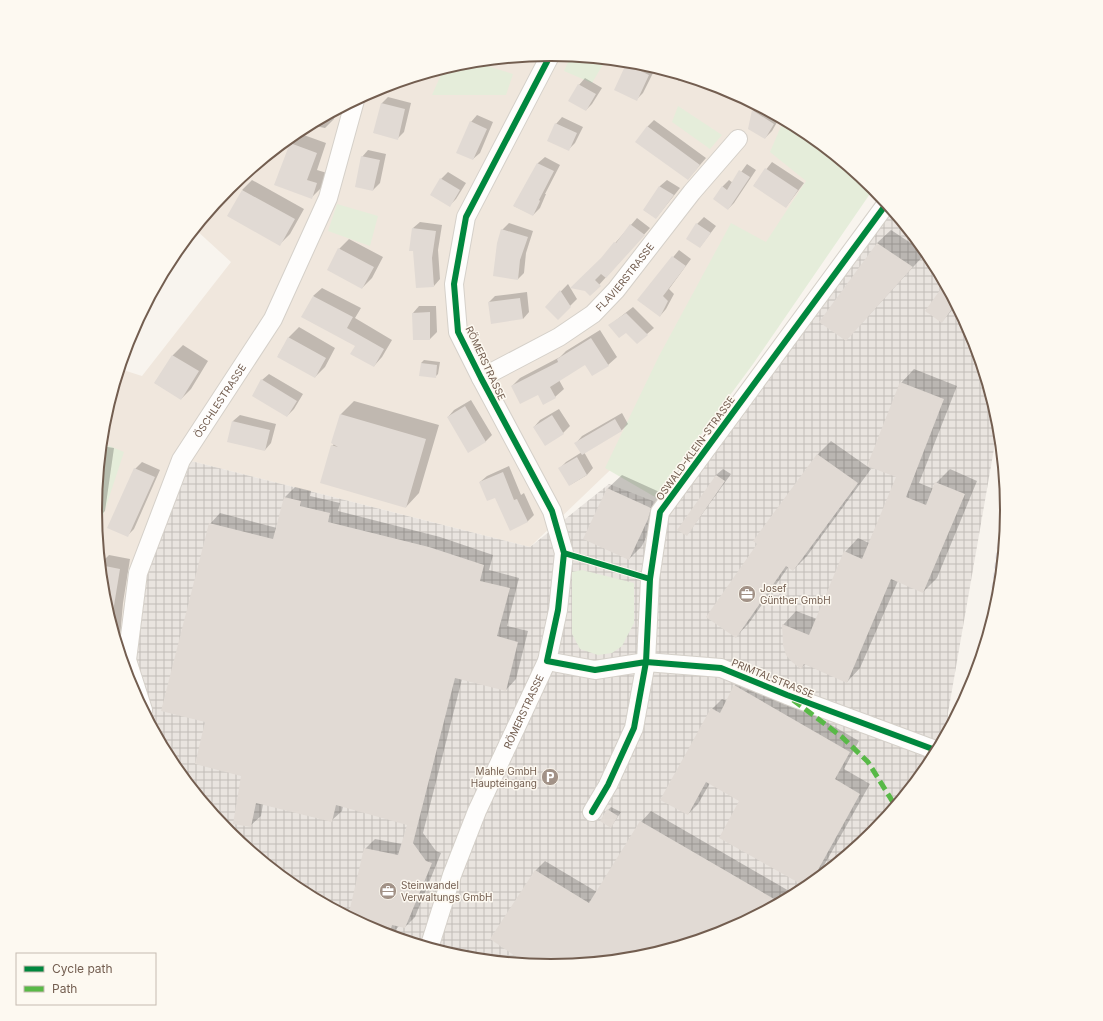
<svg xmlns="http://www.w3.org/2000/svg" width="1103" height="1021" font-family="Inter,sans-serif">
<defs>
<pattern id="industrial-grid" width="8" height="8" patternUnits="userSpaceOnUse"><rect width="8" height="8" fill="#e9e4df"/><path d="M0 4h8M4 0v8" fill="none" stroke="#c1bcb7"/></pattern>
</defs>
<rect width="100%" height="100%" fill="#f8f4ee"/>
<path fill="#f0e7dd" d="M552 54 641 63 726 89 805 131 828 150 629 452 530 547 191 461 128 571 121 655 104 599 95 510 104 421 120 369 142 376 231 262 195 229 229 188 298 131 377 89 463 63Z"/>
<path fill="url(#industrial-grid)" d="M881 196 931 257 973 336 999 420 948 713 947 734 931 764 874 833 805 890 726 932 640 958 551 967 462 958 377 932 298 890 229 833 195 793 164 750 133 661 144 580 191 461 530 547 609 484 658 503Z"/>
<path fill="#e5edda" d="M571 56 602 59 605 61 592 83 564 71Z
M474 62 513 74 506 95H432L444 68Z
M678 106 722 135 710 149 672 122Z
M784 119 805 131 874 188 753 364 655 497 605 468 659 356 731 223 766 242 806 181 770 152Z
M337 204 378 216 370 246 328 231Z
M102 443 124 452 97 534 95 510Z
M582 570 634 583V623L622 646 612 653 598 655 580 649 572 634V572Z"/>
<path fill="#0003" d="M630 62 641 63 655 69 643 93 637 99 627 65Z
M673 73 684 76 679 81 671 76Z
M585 78 602 88 592 104 586 110 579 85Z
M388 97 411 103 404 132 397 139 381 104Z
M758 105 780 117 772 131 765 138 753 110Z
M335 111 334 119 325 128 310 125Z
M477 115 493 122 480 153 473 159 471 122Z
M562 117 583 127 575 143 569 149 556 124Z
M654 120 706 158 688 179 647 127Z
M301 134 326 143 317 170 327 173 321 188 311 198 290 144Z
M368 150 386 154 380 183 373 190 362 157Z
M545 157 560 165 545 194H546L540 208 533 215 514 206 538 163Z
M772 162 804 183 786 207 754 185Z
M747 164 756 170 734 203 728 209 722 187 729 180 733 183Z
M448 172 466 183 456 199 449 206 441 179Z
M252 180 304 209 290 234 280 244 242 190Z
M667 180 680 188 656 218 644 210 660 186Z
M704 217 716 226 700 247 697 224Z
M637 218 650 228 590 295 586 290 603 257Z
M420 222 442 225 438 250 440 279 434 286 413 228Z
M509 223 533 231 526 253 524 273 518 279 502 230Z
M891 230 926 253 859 326 877 243Z
M349 239 383 257 372 278 362 288 339 249Z
M679 250 691 259 669 289 674 294 666 309 660 316 638 300Z
M568 284 577 299 558 318 546 307Z
M946 284 957 305 942 321 927 311Z
M322 288 361 308 355 318 392 340 382 357 374 366 313 296Z
M527 292 529 312 523 319 489 302 495 296Z
M419 306H436L437 332 430 339H414L413 313Z
M633 307 654 328 647 334 610 325Z
M299 327 335 348 325 367 315 377 278 356 289 337Z
M600 330 617 357 608 365 585 364 559 380 564 389 555 397 512 386 520 378 560 357 566 351Z
M183 345 208 361 191 389 181 399 155 383 173 355Z
M424 360 440 362 438 374 435 377 421 363Z
M914 369 957 386 919 483 934 489 936 483 950 469 977 481 937 578 923 592 898 581 860 668 847 682 805 664 801 668 783 625 796 611 817 619 845 552 858 538 869 543 898 477 901 383Z
M269 374 303 394 294 409 287 416 262 380Z
M112 395 116 397 106 413Z
M471 400 492 435 485 442 448 417 454 410Z
M354 401 439 425 419 493 406 507 332 446 334 444 333 443 341 414Z
M559 409 570 426 563 433 545 444 534 427 540 420Z
M622 413 628 424 622 430 584 452 593 468 587 475 570 485 560 468 566 462 582 452 576 443 582 436Z
M240 415 276 424 271 443 265 450 228 441 233 421Z
M831 441 871 469 807 556 793 570 789 566 749 623 736 637 758 544 754 541 818 454Z
M101 446 114 448 105 511 96 520 95 510Z
M142 462 160 470 134 529 127 536 135 469Z
M509 466 521 495 524 493 534 515 527 522 496 497 480 482 487 476Z
M723 469 731 474 687 535 716 475Z
M622 475 664 494 661 505 642 546 629 559 585 539 608 488Z
M295 487 311 491 310 496 340 503 338 511 440 537 493 555 489 570 519 578 507 626 528 631 516 679 506 690 462 679 423 833 436 851 441 853 415 917 405 927 399 926 390 936 377 932 349 917 365 849 375 839 402 844 409 824 343 806 342 811 331 821 263 804 261 816 250 826 242 775 207 721 210 524 220 513 277 528 285 497Z
M109 555 130 559 123 603 119 649 104 599 100 564Z
M745 675 859 741 844 769 870 784 818 876 808 886 741 800 710 783 698 804 688 814 712 709 722 699 727 701 735 685Z
M611 807 621 812 611 827 608 810Z
M651 811 796 895 726 932 640 958 551 967 516 963 519 958 535 871 545 861 597 892 641 822Z
M883 818 886 819 874 833 863 842 871 830Z"/>
<path fill="#e1dad4" d="M626 64 649 75 637 101 614 90Z
M578 84 596 94 586 111 568 101Z
M381 103 405 109 398 140 373 133Z
M752 110 774 124 765 139 748 129Z
M470 121 487 129 473 160 456 153Z
M555 123 577 133 569 151 547 141Z
M647 126 700 165 688 180 635 142Z
M290 143 317 153 307 180 317 183 312 199 274 185Z
M361 156 380 160 373 191 355 187Z
M537 163 554 171 539 200 540 201 533 216 513 206Z
M765 168 798 190 786 208 753 186Z
M739 170 750 177 728 210 713 199 722 186 727 190Z
M440 178 460 190 450 207 430 195Z
M659 186 674 195 656 219 643 210Z
M242 190 295 219 280 246 227 216Z
M696 223 711 233 700 248 686 239Z
M630 224 645 235 606 278 601 274 595 280 601 286 590 296 585 291 570 288 601 258 614 242 616 243Z
M412 228 436 231 432 258 434 287 416 288 413 251H409Z
M501 229 528 237 520 260 518 280 493 276 497 243Z
M877 243 913 267 846 341 819 322Z
M338 248 374 267 362 289 327 270Z
M672 256 686 266 663 296 668 301 660 317 637 300Z
M945 283 956 303 942 323 925 311Z
M560 290 571 307 558 320 545 307Z
M313 296 353 317 347 328 384 349 374 367 350 354 355 346 301 317Z
M520 298 523 319 491 324 488 302Z
M430 312V340H413L412 313Z
M626 313 648 335 637 344 626 333 619 338 608 325Z
M288 337 326 358 315 378 277 357Z
M591 338 609 366 592 376 585 365 550 387 556 398 543 405 538 395 520 404 511 386 558 362 557 359Z
M172 355 199 371 181 400 154 383Z
M421 363 437 365 436 378 419 376Z
M261 379 297 401 287 417 252 396Z
M900 382 944 399 906 497 926 505 935 482 965 494 923 593 891 579 847 683 804 664 801 669 792 662 786 655 783 645 782 624 809 635 844 551 862 559 896 477 867 466Z
M465 406 486 442 468 453 447 417Z
M340 414 426 439 406 508 320 483 331 445 338 447 331 443Z
M552 415 564 434 545 446 533 427Z
M615 419 622 431 582 455 574 443Z
M232 421 270 430 265 451 227 442Z
M817 454 858 483 793 571 786 566 736 638 706 617 757 544 753 541Z
M577 457 587 475 569 486 558 468Z
M134 468 155 477 128 537 107 528Z
M503 472 514 500 517 499 528 522 510 531 495 498 487 501 479 482Z
M716 475 725 481 687 536 677 530Z
M607 488 651 508 648 519 629 560 583 539Z
M284 497 301 501 300 506 330 513 328 522 429 547 484 565 480 581 510 588 497 636 518 642 506 691 455 678 413 843 426 861 432 863 405 928 392 925 389 936 377 932 348 917 364 848 398 855 407 825 336 805 332 822 256 803 251 827 233 824 241 776 195 764 205 722 161 711 209 523 273 539Z
M100 565 120 569 111 624 104 599Z
M734 685 850 752 835 779 860 794 808 888 719 838 739 801 706 782 688 815 660 800 711 708 720 713Z
M607 809 618 816 611 828 600 821Z
M640 821 781 903 726 932 640 958 551 967 514 963 518 958 490 939 535 870 589 903Z"/>
<g fill="none" stroke-linecap="round" stroke-linejoin="round">
<defs>
<g id="minor">
<path id="s1" d="M481 378 559 337 593 314 616 290 692 192 738 139"/>
<path d="M547 661 595 670 646 662 721 668 787 695 938 751"/>
<path id="s2" d="M143 710 127 660 138 573 181 460 273 319 328 198 355 100"/>
<path d="M592 812 608 785 634 728 646 662 650 579 660 512 887 203"/>
<path id="s3" d="M429 948 452 875 477 811 547 661 558 610 564 553 552 511 481 378 458 332 454 284 466 217 551 54"/>
</g>
</defs>
<use href="#minor" stroke="#d5d0c9" stroke-width="20"/>
<use href="#minor" stroke="#fefdfc" stroke-width="18"/>
<path stroke="#e5e3e6" stroke-width="3" stroke-dasharray="6 4" stroke-linecap="butt" d="M985 648 998 549 1007 502"/>
<path stroke="#58b947" stroke-width="5" stroke-dasharray="10 5" stroke-linecap="butt" d="M793 700 842 737 868 762 896 807"/>
<defs>
<path id="cycleway" d="M551 54 466 217 454 284 458 332 481 378 552 511 564 553 558 610 547 661 595 670 646 662 721 668 787 695 938 751
M564 553 650 579
M592 812 608 785 634 728 646 662 650 579 660 512 887 203"/>
</defs>
<use href="#cycleway" stroke="#fdf9f1" stroke-width="8"/>
<use href="#cycleway" stroke="#00873e" stroke-width="6"/>
</g>
<defs>
<symbol id="office-disc" viewBox="-11 -11 22 22"><circle r="9.5" fill="#a29287" stroke="#fdf9f1"/><path d="M-6-3h4V-5.5h4V-3h4V5H-6ZM-1-4.5V-3h2v-1.5ZM-6 0V1H6V0Z" fill="#fff"/></symbol>
<symbol id="parking-disc" viewBox="-11 -11 22 22"><circle r="9.5" fill="#a29287" stroke="#fdf9f1"/><path d="M-3.5-5.5H1a3.5 3.5 0 0 1 0 7H-1V5.5H-3.5ZM-1-3.4V-.6H.8a1.4 1.4 0 0 0 0-2.8Z" fill="#fff"/></symbol>
</defs>
<g fill-rule="evenodd">
<use href="#office-disc" x="737" y="584" width="20" height="20"/>
<use href="#parking-disc" x="540" y="767" width="20" height="20"/>
<use href="#office-disc" x="378" y="881" width="20" height="20"/>
</g>
<g text-anchor="middle" dominant-baseline="central" stroke-width="3" stroke-linejoin="round" paint-order="stroke">
<g font-size="10" fill="#735e50" stroke="#fdf9f1">
<text stroke="none"><textPath href="#s1" startOffset="178">FLAVIERSTRASSE</textPath></text>
<text transform="translate(486 363) rotate(65)">RÖMERSTRASSE</text>
<text stroke="none"><textPath href="#s2" startOffset="332">ÖSCHLESTRASSE</textPath></text>
<text transform="translate(695 448) rotate(-54)">OSWALD-KLEIN-STRASSE</text>
<text transform="translate(773 678) rotate(22)">PRIMTALSTRASSE</text>
<text stroke="none"><textPath href="#s3" startOffset="255">RÖMERSTRASSE</textPath></text>
</g>
<g font-size="10" fill="#735e50" stroke="#fdf9f1" text-anchor="start">
<text x="760" y="588">Josef<tspan x="760" dy="12">Günther GmbH</tspan></text>
<text x="537" y="771" text-anchor="end">Mahle GmbH<tspan x="537" dy="12">Haupteingang</tspan></text>
<text x="401" y="885">Steinwandel<tspan x="401" dy="12">Verwaltungs GmbH</tspan></text>
</g>
</g>
<path d="M0 0H1103V1021H0ZM102 510a449 449 0 1 1 898 0a449 449 0 1 1-898 0Z" fill="#fdf9f1" fill-rule="evenodd"/>
<path fill="none" stroke="#735e50" stroke-width="2" d="M102 510a449 449 0 1 1 898 0a449 449 0 1 1-898 0Z"/>
<rect x="16" y="953" width="140" height="52" fill="#fdf9f1" stroke="#c6bbb1"/>
<rect x="24" y="966" width="20" height="6" fill="#00873e" stroke="#c6bbb1"/>
<text x="52" y="973" font-size="12" fill="#735e50">Cycle path</text>
<rect x="24" y="986" width="20" height="6" fill="#58b947" stroke="#c6bbb1"/>
<text x="52" y="993" font-size="12" fill="#735e50">Path</text>
</svg>
